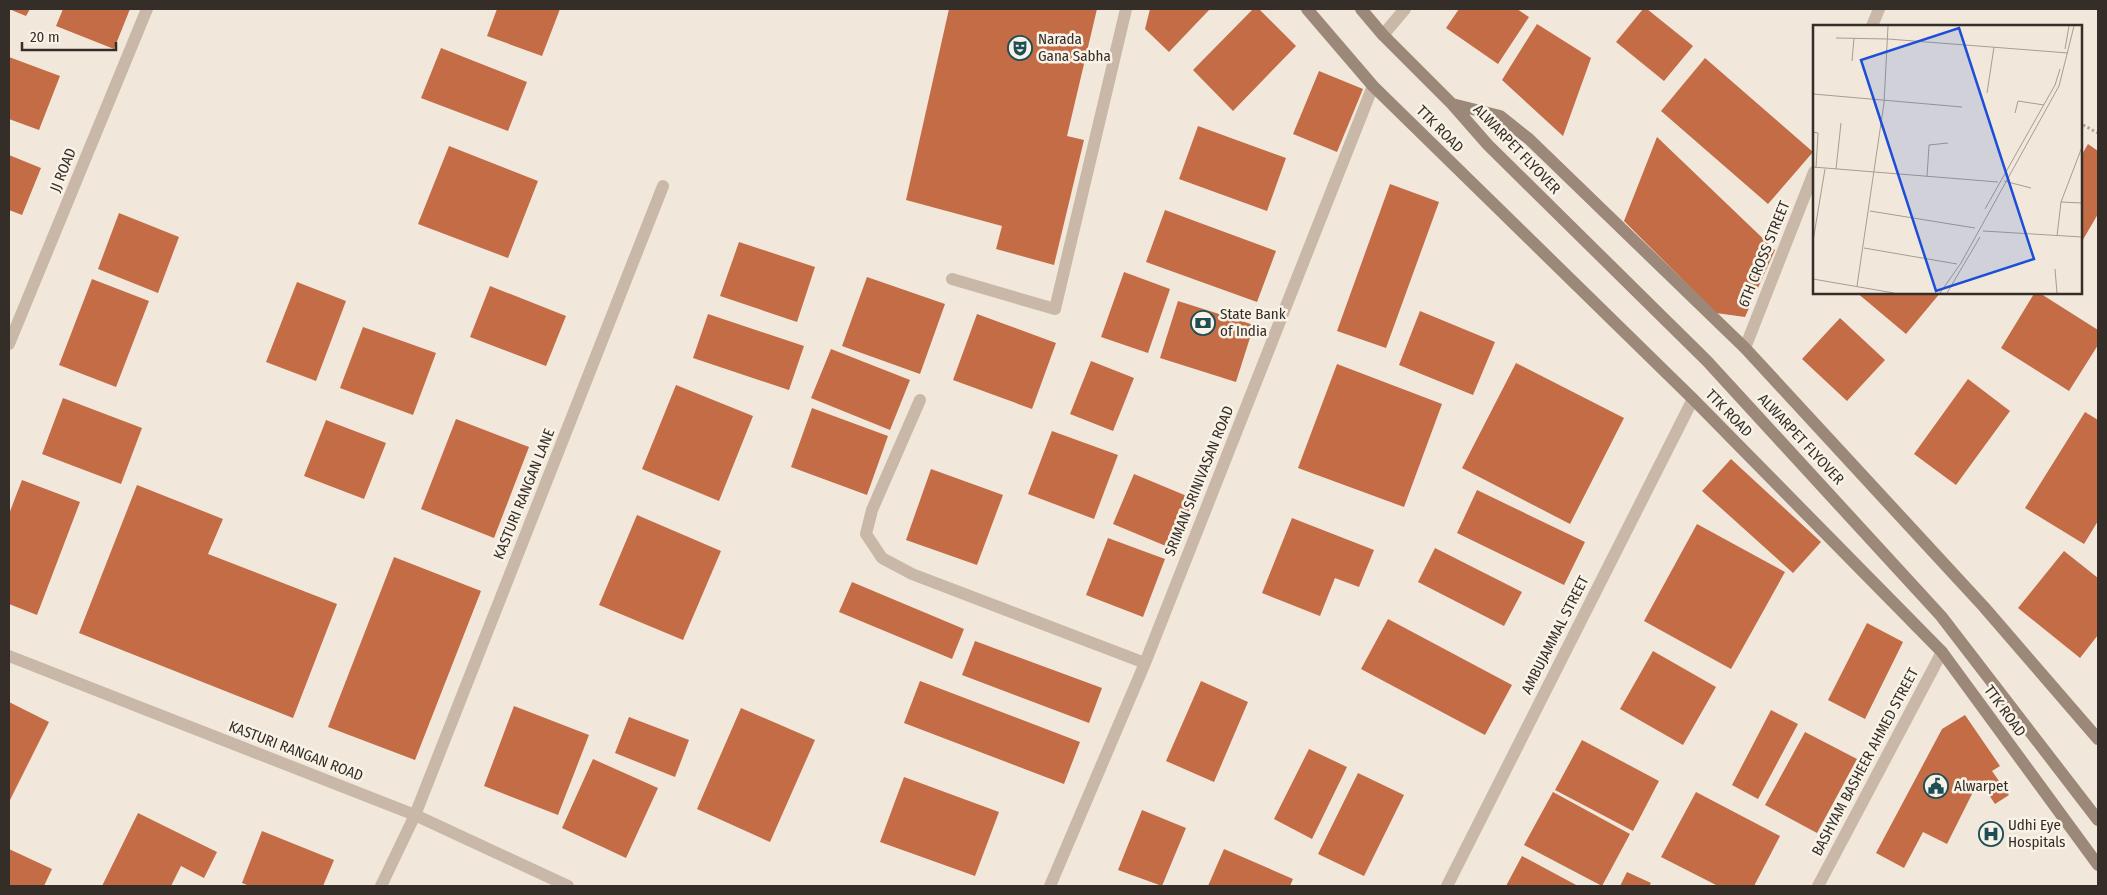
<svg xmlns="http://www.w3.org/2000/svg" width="2107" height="895" font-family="'Fira Sans Condensed',sans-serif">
<rect width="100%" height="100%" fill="#f1e8db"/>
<path fill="#c46c46" d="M9 9H30L26 16Z
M63 9H130L114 49 56 26Z
M497 9H560L542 56 487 36Z
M949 9H1097L1067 136 1084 140 1054 265 996 249 1002 226 906 200Z
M1150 9H1210L1169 52 1145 29Z
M1253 9H1259L1296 46 1233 111 1193 70Z
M1459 9H1517L1529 17 1498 64 1446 28Z
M1643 9H1647L1693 46 1664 81 1616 42Z
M1537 24 1591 58 1563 136 1502 80Z
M441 48 527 82 508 131 421 98Z
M9 57 60 76 39 130 9 119Z
M1705 58 1813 152 1768 204 1661 111Z
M1319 71 1363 89 1337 152 1293 134Z
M1198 126 1286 158 1267 211 1179 179Z
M1657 137 1775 250 1745 317 1716 313 1624 221Z
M2088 144 2098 151V214L2081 243V156Z
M449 146 538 181 508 258 418 224Z
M9 155 41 168 22 215 9 210Z
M1390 184 1439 202 1386 348 1337 331Z
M1165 210 1276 251 1257 302 1146 262Z
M119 213 179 237 158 293 98 269Z
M739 242 815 267 797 322 720 296Z
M1124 272 1170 289 1148 353 1101 337Z
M867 277 945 304 920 374 842 346Z
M92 279 149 301 116 387 59 365Z
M297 282 346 301 316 381 266 362Z
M490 286 566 316 546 366 470 337Z
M1856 292H1941L1906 334Z
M2035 292H2038L2098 330V345L2069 391 2001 348Z
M1178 301 1254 325 1236 382 1160 358Z
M1420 311 1495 342 1473 395 1399 365Z
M708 314 804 346 789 390 693 358Z
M977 314 1056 343 1032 409 953 380Z
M1840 318 1885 360 1847 401 1802 359Z
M363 327 436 353 413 415 340 388Z
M831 349 910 380 890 430 811 398Z
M1091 361 1134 378 1113 431 1070 414Z
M1516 363 1624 418 1570 524 1462 468Z
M1337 364 1442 404 1404 507 1298 468Z
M1968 379 2010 411 1956 485 1914 454Z
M676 385 753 416 719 501 642 469Z
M63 398 142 428 121 484 42 454Z
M812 408 888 436 867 495 791 467Z
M2085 412 2098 420V521L2084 544 2025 508Z
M456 419 529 447 494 538 421 509Z
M326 420 386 443 364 499 304 476Z
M1052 431 1118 455 1094 519 1028 494Z
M1731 459 1821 542 1793 573 1702 491Z
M931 469 1003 495 977 565 906 540Z
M1134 474 1194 499 1173 549 1113 524Z
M22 480 80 502 37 615 9 604V514Z
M137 485 223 519 208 554 337 604 293 718 79 633Z
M1477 490 1585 542 1564 585 1457 533Z
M637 515 721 551 683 640 599 605Z
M1292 518 1374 550 1359 587 1335 578 1320 616 1262 593Z
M1697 524 1785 572 1731 669 1644 621Z
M1108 538 1165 559 1143 617 1086 595Z
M1435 548 1522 592 1504 626 1418 582Z
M2064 551 2098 578V635L2080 658 2018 608Z
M394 557 481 591 415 760 328 727Z
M852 582 964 629 952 659 839 612Z
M1388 619 1512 685 1485 735 1361 669Z
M1867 623 1903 642 1865 719 1828 700Z
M975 641 1102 688 1089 723 962 675Z
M1653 651 1716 687 1683 745 1620 709Z
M920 681 1080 742 1064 784 904 723Z
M1201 681 1248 702 1214 782 1166 761Z
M9 702 49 722 9 802Z
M514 706 589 735 558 815 484 786Z
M741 708 815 740 770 842 697 809Z
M1771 710 1798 724 1758 799 1732 785Z
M1965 715 2000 766 1992 771 2009 795 1995 804 1979 780 1947 844 1923 832 1904 868 1876 853 1942 729Z
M629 717 689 740 675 777 615 753Z
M1805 732 1857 759 1817 833 1765 805Z
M1582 740 1659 781 1633 831 1555 790Z
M1309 749 1347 767 1312 839 1274 819Z
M593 759 658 788 626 858 562 828Z
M1358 773 1404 795 1364 876 1318 854Z
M904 777 999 812 975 876 880 842Z
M1553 792 1630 834 1602 886 1524 845Z
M1696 792 1780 836 1754 886H1718L1661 857Z
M1142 810 1186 828 1162 886 1118 870Z
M138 813 217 852 204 878 181 866 171 886H102Z
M262 831 334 860 323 886H250L242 883Z
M9 849 52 869 44 886H9Z
M1224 849 1293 879 1290 886H1208Z
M1522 856 1578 886H1506Z
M1627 872 1651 883 1649 886H1620Z"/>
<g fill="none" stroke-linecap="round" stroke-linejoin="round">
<path stroke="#b5a391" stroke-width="3" stroke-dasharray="2.5 2.5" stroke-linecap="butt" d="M2083 125 2098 133"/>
<path stroke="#c9b8a7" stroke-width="12" d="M952 279 1055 309 1126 9"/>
<path stroke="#c9b8a7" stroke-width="12" d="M1872 26 1879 9
M1383 35 1405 9
M9 344 147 9
M1745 348 1814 172
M920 400 872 510 866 534 882 558 912 574 1145 663
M381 886 415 815 663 186
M1050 886 1145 663 1373 86
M1447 886 1693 399
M1818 886 1942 652"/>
<path stroke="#c9b8a7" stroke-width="12" d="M9 656 415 815 568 886"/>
<path stroke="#9c8878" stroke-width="12" d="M1307 9 1373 86 1693 399 1942 652 2098 865
M1361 9 1383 35 1452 104 1488 145 1707 361 1941 616 2098 820
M1452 104 1500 116 1529 139 1745 348 1984 607 2098 739"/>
</g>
<defs>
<symbol id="theatre-ring" viewBox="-11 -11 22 22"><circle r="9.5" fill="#f9f2e7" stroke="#1e4f56" stroke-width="1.5"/><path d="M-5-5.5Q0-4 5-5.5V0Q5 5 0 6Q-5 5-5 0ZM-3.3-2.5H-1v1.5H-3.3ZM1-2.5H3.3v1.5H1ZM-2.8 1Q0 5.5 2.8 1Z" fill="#1e4f56"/></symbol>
<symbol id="bank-ring" viewBox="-11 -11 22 22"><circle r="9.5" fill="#f9f2e7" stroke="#1e4f56" stroke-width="1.5"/><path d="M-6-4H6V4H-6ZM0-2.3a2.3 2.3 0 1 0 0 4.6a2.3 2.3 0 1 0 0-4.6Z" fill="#1e4f56"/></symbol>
<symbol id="civic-ring" viewBox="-11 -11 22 22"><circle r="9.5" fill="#f9f2e7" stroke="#1e4f56" stroke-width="1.5"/><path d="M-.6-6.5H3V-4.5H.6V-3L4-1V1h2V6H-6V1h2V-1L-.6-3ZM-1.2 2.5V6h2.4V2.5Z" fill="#1e4f56"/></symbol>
<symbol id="hospital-ring" viewBox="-11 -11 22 22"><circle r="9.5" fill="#f9f2e7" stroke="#1e4f56" stroke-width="1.5"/><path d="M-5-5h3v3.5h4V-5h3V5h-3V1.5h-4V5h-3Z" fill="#1e4f56"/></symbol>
</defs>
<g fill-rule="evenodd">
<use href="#theatre-ring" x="1006" y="34" width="28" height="28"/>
<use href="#bank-ring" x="1189" y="309" width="28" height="28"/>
<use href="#civic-ring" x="1922" y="772" width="28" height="28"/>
<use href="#hospital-ring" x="1977" y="820" width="28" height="28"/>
</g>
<g text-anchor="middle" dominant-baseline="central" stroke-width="5" stroke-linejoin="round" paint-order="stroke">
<g font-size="15" fill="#352d27" stroke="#f9f2e7" text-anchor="start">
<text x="1038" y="39">Narada<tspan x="1038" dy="17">Gana Sabha</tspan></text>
<text x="1220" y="314">State Bank<tspan x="1220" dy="17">of India</tspan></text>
<text x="1954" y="786">Alwarpet</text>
<text x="2008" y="825">Udhi Eye<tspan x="2008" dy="17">Hospitals</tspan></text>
</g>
<g font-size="15" fill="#352d27" stroke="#f9f2e7">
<text transform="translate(1440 129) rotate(45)">TTK ROAD</text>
<text transform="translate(1517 149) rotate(46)">ALWARPET FLYOVER</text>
<text transform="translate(63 170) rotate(-68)">JJ ROAD</text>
<text transform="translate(1764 254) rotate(-68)">6TH CROSS STREET</text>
<text transform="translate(1729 413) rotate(46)">TTK ROAD</text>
<text transform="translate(1801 439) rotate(47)">ALWARPET FLYOVER</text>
<text transform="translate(1199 481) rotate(-68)">SRIMAN SRINIVASAN ROAD</text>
<text transform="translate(524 494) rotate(-68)">KASTURI RANGAN LANE</text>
<text transform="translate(1555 635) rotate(-63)">AMBUJAMMAL STREET</text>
<text transform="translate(2005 711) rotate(54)">TTK ROAD</text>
<text transform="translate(296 751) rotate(21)">KASTURI RANGAN ROAD</text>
<text transform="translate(1865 762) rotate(-62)">BASHYAM BASHEER AHMED STREET</text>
</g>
</g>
<g transform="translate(1813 25)">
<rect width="269" height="269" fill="#f1e8db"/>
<path fill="none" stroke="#a69d93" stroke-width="1" d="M23 13 75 14 255 28M252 24 256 1M39 36 41 13M174 68 181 22M0 69 149 82M202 88 205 76 231 80M0 107 5 108 3 143M0 142 185 157M23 144 28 98M114 152 116 120 135 118M191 156 218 163M248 177 269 178M172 184 242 60 247 44M57 186 162 203M170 206 269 212M244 211 248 177 269 122M0 216 12 144M51 223 144 239M242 244 244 268M0 254 81 268M44 261 71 78 75 1M127 268 148 238 246 61 261 1M134 268 167 212"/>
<path fill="#1d4ed8" fill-opacity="0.15" stroke="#1d4ed8" stroke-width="2.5" d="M146 3 221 234 123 266 48 35Z"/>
<rect width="269" height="269" fill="none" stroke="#352d27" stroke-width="2.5"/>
</g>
<rect width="2107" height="895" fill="none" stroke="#352d27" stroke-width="20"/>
<path d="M22 42v8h94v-8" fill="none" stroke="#352d27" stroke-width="2.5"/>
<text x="30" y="42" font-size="15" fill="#352d27" stroke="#f9f2e7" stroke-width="4" paint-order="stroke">20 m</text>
</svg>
